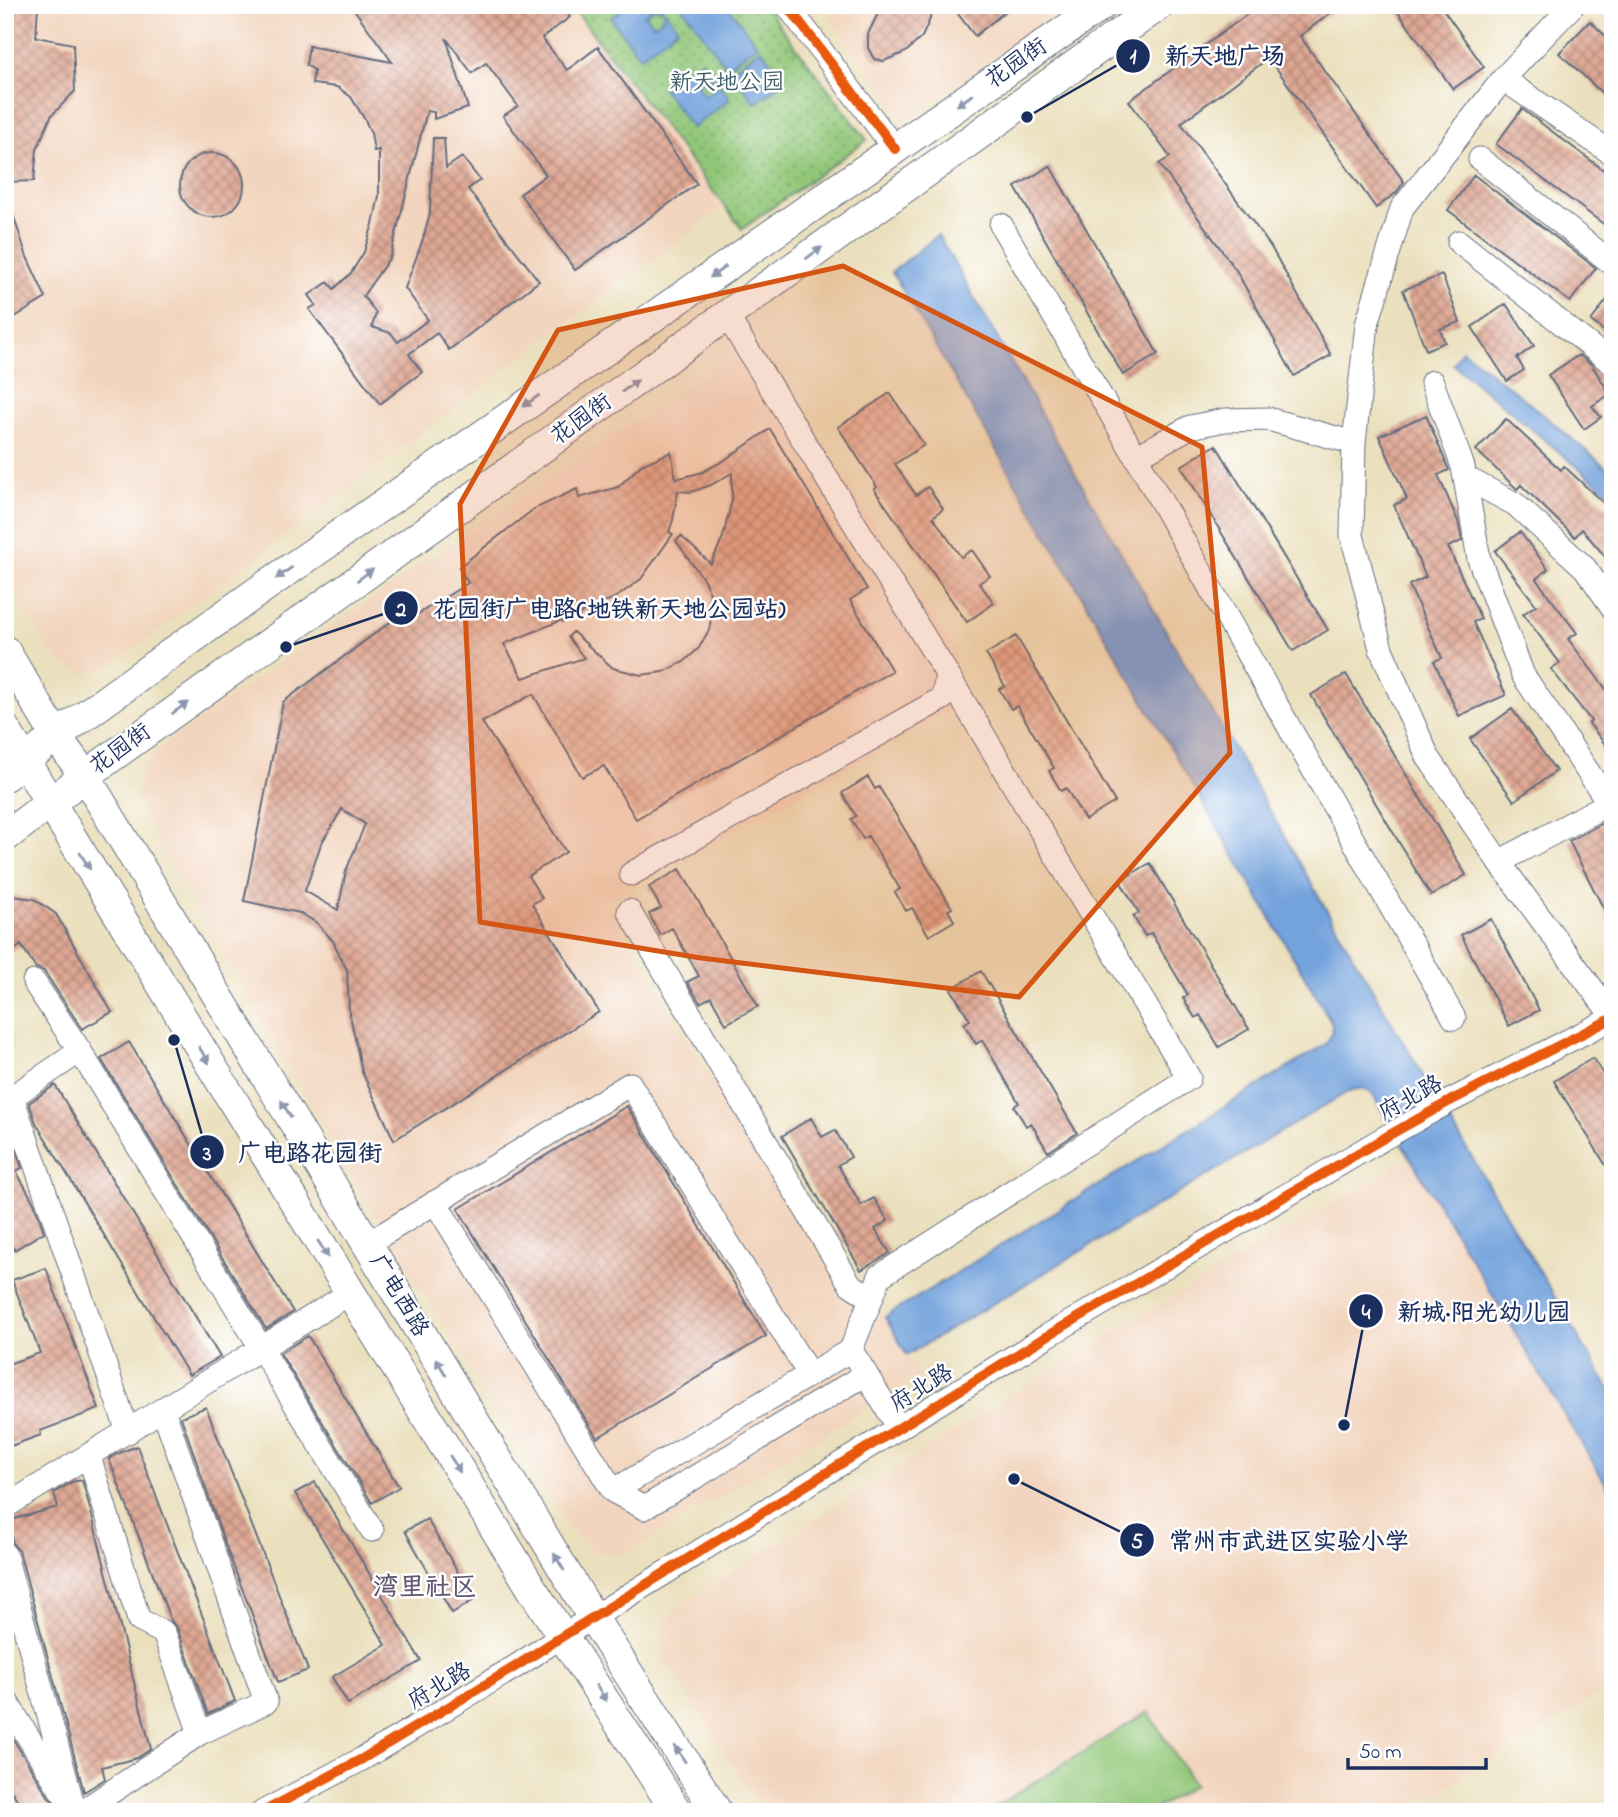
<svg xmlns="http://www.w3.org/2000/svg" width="1618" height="1817" font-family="'Indie Flower','LXGW WenKai TC',sans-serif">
<defs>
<pattern id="park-dots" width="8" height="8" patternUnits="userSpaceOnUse" patternTransform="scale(1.75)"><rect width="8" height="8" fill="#92c779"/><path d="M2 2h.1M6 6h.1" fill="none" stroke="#76a266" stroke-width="1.8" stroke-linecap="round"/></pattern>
<pattern id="building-cross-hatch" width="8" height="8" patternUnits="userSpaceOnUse" patternTransform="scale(1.75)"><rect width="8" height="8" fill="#dfa793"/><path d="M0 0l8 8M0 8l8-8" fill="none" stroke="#b4887b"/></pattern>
</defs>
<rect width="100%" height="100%" fill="#fff"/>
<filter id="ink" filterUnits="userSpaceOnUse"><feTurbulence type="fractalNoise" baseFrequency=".0143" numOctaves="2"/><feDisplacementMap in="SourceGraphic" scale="14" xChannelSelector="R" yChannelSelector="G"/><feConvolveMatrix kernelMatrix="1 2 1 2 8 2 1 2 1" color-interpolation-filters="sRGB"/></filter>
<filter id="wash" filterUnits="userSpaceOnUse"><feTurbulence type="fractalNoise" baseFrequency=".00686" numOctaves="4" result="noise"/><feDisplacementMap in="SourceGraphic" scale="28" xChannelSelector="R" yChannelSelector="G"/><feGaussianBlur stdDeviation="1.57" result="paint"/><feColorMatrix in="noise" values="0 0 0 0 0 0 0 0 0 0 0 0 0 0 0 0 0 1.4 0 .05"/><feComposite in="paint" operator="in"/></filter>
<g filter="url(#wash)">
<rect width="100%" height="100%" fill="#ebe0bd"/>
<path fill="#f2d5be" d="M5 5H571L725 206 586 309 107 669 84 673 65 666 50 651 5 577Z
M822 5H1067L906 121Z
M758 340 774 368 955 649 959 706 606 902 686 1036 843 1290 885 1317 920 1377 623 1555 594 1552 575 1535 376 1217 152 831 137 794 143 768 157 749 407 574Z
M1410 1158 1613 1496V1686L1406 1812H763L665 1659 660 1626 684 1603 1074 1355Z"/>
<path fill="url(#park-dots)" stroke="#567b6c" stroke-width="2" d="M571 5H764L867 140 742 229Z"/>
<path fill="#92c779" stroke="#567b6c" stroke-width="2" d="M1148 1712 1194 1785 1150 1812H987Z"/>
<path fill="#73a2dc" stroke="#47689d" stroke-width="2" d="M628 5H661L663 8 659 10 656 6 645 15 654 25 664 17 662 13 665 11 678 28 640 57 611 18Z
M681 5H727L757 45 727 67Z
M761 49 785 81 755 103 731 71Z
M701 60 715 78 711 81 708 76 697 85 705 96 716 88 714 84 717 81 730 99 692 128 663 89Z
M938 235 1386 1013 1613 1395V1496L1372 1094 1364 1088 1352 1090 1334 1100 907 1355 885 1317 1326 1044 1332 1033V1023L892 272Z
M1462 350 1518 394 1613 473V493H1609L1453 364Z"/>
<g id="blocks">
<path fill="url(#building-cross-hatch)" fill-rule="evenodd" d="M5 5H38L36 37 73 44 75 91 51 116 37 149 34 181 5 182Z
M351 5H562L570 17 542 38 567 70 598 47 697 184 575 270 520 194 546 175 503 116 518 106 486 63 472 73 446 38 468 108 434 119V112L427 111 390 257 363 296 376 313 372 327 391 333 398 342 428 320 405 288 423 239 430 213 433 138H444L446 168 462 157 480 180 468 189 539 281 449 350 437 333 409 354 422 372 380 404 309 309 316 305 309 295 328 282 334 289 351 273 364 252 373 224 379 196V150L374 151 371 133 365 120 351 97 337 87 312 84 314 70 306 65 309 46 392 62Z
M882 5H932L930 19 922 37 906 52 884 61 874 59 868 48V34Z
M951 5H1013L975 36Z
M1260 5H1341L1300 36 1404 182 1396 193 1376 208 1269 58 1181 123 1271 247 1331 355 1294 376 1236 270 1159 164 1170 157 1129 101Z
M1393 5H1440L1484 67 1453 89Z
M1590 21 1613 43V101L1602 91 1601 92 1559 53Z
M1522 109 1613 177V231L1496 144Z
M180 185a32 32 0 1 1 64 0a32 32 0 1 1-64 0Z
M1050 166 1158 354 1123 375 1015 187Z
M1474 175 1596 268 1570 302 1448 210Z
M5 199H8L27 257 46 298 5 323Z
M1442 275 1460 322 1440 329 1445 342 1426 350 1403 290Z
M1613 292V338L1591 321Z
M1506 304 1534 346 1517 358 1524 370 1507 381 1472 327Z
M1579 355 1591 364 1610 394 1592 406 1601 417 1584 429 1548 375Z
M890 393 924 445 895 464 916 495 928 487 943 509 933 517 961 557 972 550 990 576 979 583 994 603 967 622 874 489 877 487 838 427Z
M1426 415 1449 470 1438 475 1458 521 1462 541 1448 547 1481 619 1473 622 1506 695 1459 716 1434 661 1442 658 1409 585 1426 577 1394 505 1407 499 1379 436Z
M1506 419 1561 470 1564 466 1613 512V566L1582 529 1575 537 1521 485 1517 489 1476 450Z
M770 429 867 589 850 600 892 671 636 819 604 766 582 777 533 694 482 722 566 852 528 876 542 898 532 904 599 1012 394 1140 362 1072 349 1010 347 970 333 941 317 923 300 913 244 901 283 702 397 617 402 624 468 583 459 567 534 509 577 489 579 498 618 487 641 465 671 452 676 479 703 472 723 461ZM732 473V500L723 537 711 564 681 536 676 541 704 580 711 596 712 614 709 630 699 648 684 662 663 672 641 675 613 668 573 632 568 637 584 658 523 678 504 644 562 620 563 622 618 596 641 579 673 534 669 532 673 520 678 491 691 492 711 485ZM342 809 365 824 346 871 338 910 305 891 321 844Z
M1216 445 1328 630 1293 651 1181 466Z
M1520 532 1548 569 1536 579 1577 633 1568 639 1613 698V755L1589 723 1591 721 1551 669 1560 663 1523 614 1536 605 1495 551Z
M1016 636 1115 802 1085 820 1066 788 1061 791 1049 771 1054 768 1017 706 1011 709 999 689 1005 686 986 654Z
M1346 674 1466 875 1431 896 1311 695Z
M1512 709 1556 771 1514 801 1470 739Z
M868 777 875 789 879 787 952 908 948 910 954 921 929 936 912 908 906 911 895 892 900 889 868 836 863 839 851 819 856 816 842 793Z
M1604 822 1613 839V927L1569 841Z
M1150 863 1249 1029 1219 1047 1200 1015 1195 1018 1183 998 1188 995 1151 933 1145 936 1133 916 1139 913 1120 881Z
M680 869 758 1006 726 1024 711 997 700 1003 687 982 699 976 672 928 660 935 649 914 661 908 649 887Z
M5 895 34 899 56 914 112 1012 82 1029 44 971 36 968 21 945 5 957Z
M1491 919 1539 1010 1509 1026 1461 935Z
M981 971 1077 1133 1048 1152 1031 1123 1026 1126 1014 1106 1019 1103 982 1040 976 1044 964 1024 970 1020 951 989Z
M129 1042 293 1312 266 1329 101 1059Z
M1593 1058 1613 1090V1177L1554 1081Z
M55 1085 220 1357 189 1375 36 1123 29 1103Z
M627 1106 766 1336 597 1438 458 1209Z
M811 1118 822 1137 835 1130 851 1157 838 1165 861 1205 874 1198 888 1221 875 1229 890 1253 861 1270 782 1136Z
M5 1132 16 1150 22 1168 16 1171 34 1203 44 1232 14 1250 5 1234Z
M46 1268 99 1409 40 1431 41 1435 5 1448V1365L40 1353 12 1280Z
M308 1336 399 1487 372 1503 280 1353Z
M206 1407 308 1670 278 1682 225 1544 181 1417Z
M137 1446 235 1701 208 1714 177 1628 171 1621 109 1459 117 1454Z
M82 1480 91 1512 151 1749 137 1758 102 1767 105 1779 84 1792 19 1551 13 1544 7 1521 58 1507 54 1493 72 1482Z
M315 1482 421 1661 348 1704 332 1677 386 1645 295 1493Z
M427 1519 474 1600 452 1613 405 1531Z
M5 1726 50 1799 59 1805 60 1812H26L5 1782Z"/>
</g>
</g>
<g filter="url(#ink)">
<use href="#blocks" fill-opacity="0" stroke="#646d7f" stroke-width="2"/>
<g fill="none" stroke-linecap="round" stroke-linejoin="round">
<defs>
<path id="minor" d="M787 5 895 149
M1573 5 1503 79 1402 208 1367 324 1354 443 1352 535 1381 649 1428 757 1499 862 1613 1017
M1503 79 1613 154
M1480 159 1613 264
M1001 225 1136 457 1454 1018
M1459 242 1613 364
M1432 382 1463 467 1479 559 1523 675 1609 803
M1136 457 1190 427 1225 420 1268 419 1354 443
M1466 478 1515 504 1585 568 1613 608
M1499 862 1613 801
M631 874 943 698 947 674 727 316
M629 911 850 1284 871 1298
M34 982 80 1051 372 1530
M80 1051 12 1097 128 1432
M435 1202 613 1491 644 1508 866 1374
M367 1244 630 1084 809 1374
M851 1350 880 1276 1189 1078 947 674
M89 1456 139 1620 164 1633 200 1733
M613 1491 851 1350 899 1428
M5 1507 350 1293
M5 1555 75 1812
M5 1699 62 1792
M5 1808 8 1812
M81 1812 200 1733 266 1702 163 1409
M263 1812 362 1759 518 1665 550 1644 1047 1336 1384 1138 1450 1101 1613 1018"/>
<path id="major" d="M5 651 56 736 85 776 593 1618 717 1812
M5 729 534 1592 677 1812
M5 776 56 736 257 592 1102 5
M5 837 85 776 1159 5"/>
</defs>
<use href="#minor" stroke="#646d7f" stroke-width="25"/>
<use href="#major" stroke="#646d7f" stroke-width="32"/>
<use href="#minor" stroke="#fff" stroke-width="23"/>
<use href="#major" stroke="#fff" stroke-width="30"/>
<defs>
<path id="cycleway" d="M787 5 895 149
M263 1812 362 1759 518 1665 550 1644 1047 1336 1384 1138 1450 1101 1613 1018"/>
</defs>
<use href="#cycleway" stroke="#fff" stroke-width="15"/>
<use href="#cycleway" stroke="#e8590c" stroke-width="10"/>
</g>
<defs><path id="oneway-solid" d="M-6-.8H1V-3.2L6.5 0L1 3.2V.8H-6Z" transform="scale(1.75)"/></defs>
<g fill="#8d97ae">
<use href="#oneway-solid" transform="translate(965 100) rotate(145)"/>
<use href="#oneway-solid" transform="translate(814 253) rotate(-36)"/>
<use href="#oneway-solid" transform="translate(718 272) rotate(145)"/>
<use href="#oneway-solid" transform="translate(630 386) rotate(-36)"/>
<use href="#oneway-solid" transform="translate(531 401) rotate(145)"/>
<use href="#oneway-solid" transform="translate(284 573) rotate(145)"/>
<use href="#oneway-solid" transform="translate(365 575) rotate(-36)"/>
<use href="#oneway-solid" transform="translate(180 708) rotate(-36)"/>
<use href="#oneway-solid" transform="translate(85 861) rotate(58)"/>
<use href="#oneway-solid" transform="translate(204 1055) rotate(58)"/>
<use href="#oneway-solid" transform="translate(286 1109) rotate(-121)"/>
<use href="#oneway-solid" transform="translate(323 1249) rotate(58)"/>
<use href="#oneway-solid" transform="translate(441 1367) rotate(-121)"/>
<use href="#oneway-solid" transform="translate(455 1464) rotate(58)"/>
<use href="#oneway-solid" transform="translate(559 1562) rotate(-121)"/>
<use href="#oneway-solid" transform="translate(601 1693) rotate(57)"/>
<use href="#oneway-solid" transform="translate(680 1754) rotate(-123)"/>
</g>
</g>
<path fill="#d45514" fill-opacity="0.2" stroke="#d45514" stroke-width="5" stroke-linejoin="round" d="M843 266 1202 447 1230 753 1019 997 701 958 480 922 460 504 558 330Z"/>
<g text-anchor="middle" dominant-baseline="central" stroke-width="5" stroke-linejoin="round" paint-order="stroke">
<g font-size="23" fill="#1b2f5e" stroke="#fff">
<text transform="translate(1017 64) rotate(-35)">花园街</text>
<text transform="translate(582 420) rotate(-36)">花园街</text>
<text transform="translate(121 750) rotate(-36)">花园街</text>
<text transform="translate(1411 1099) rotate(-29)">府北路</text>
<text transform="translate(398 1296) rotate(59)">广电西路</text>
<text transform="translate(922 1389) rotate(-32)">府北路</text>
<text transform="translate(440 1687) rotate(-31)">府北路</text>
</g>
<g font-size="23" fill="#3f5d66" stroke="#fff">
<text x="727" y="83">新天地公园</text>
</g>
<g font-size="26" font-weight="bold" fill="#605971" stroke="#fff">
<text x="425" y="1589">湾里社区</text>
</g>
</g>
<path fill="none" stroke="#1b2f5e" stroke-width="2.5" d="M1027 117L1133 56M286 647L401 608M174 1040L207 1152M1344 1425L1366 1311M1014 1479L1137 1540"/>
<g fill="#1b2f5e" stroke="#fff" stroke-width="2.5">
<circle cx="1027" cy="117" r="7"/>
<circle cx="286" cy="647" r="7"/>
<circle cx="174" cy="1040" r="7"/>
<circle cx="1344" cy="1425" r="7"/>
<circle cx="1014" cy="1479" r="7"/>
<circle cx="1133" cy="56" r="18"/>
<circle cx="401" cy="608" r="18"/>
<circle cx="207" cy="1152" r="18"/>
<circle cx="1366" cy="1311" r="18"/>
<circle cx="1137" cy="1540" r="18"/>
</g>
<g font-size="21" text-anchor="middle" font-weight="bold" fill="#fff">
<text x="1133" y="63">1</text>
<text x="401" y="616">2</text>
<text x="207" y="1160">3</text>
<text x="1366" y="1319">4</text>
<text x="1137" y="1548">5</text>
</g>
<g font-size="24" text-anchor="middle" font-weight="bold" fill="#1b2f5e" stroke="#fff" stroke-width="5" stroke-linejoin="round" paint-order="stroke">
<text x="1225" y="64">新天地广场</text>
<text x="609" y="617">花园街广电路(地铁新天地公园站)</text>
<text x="310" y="1161">广电路花园街</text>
<text x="1484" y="1320">新城·阳光幼儿园</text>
<text x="1289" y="1549">常州市武进区实验小学</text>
</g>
<rect width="1618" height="1817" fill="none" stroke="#fff" stroke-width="28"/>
<path d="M1348 1758v10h138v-10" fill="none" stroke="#1b2f5e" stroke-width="3.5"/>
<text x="1359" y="1758" font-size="21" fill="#1b2f5e" stroke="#ffffff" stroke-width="5" paint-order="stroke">50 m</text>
</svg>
